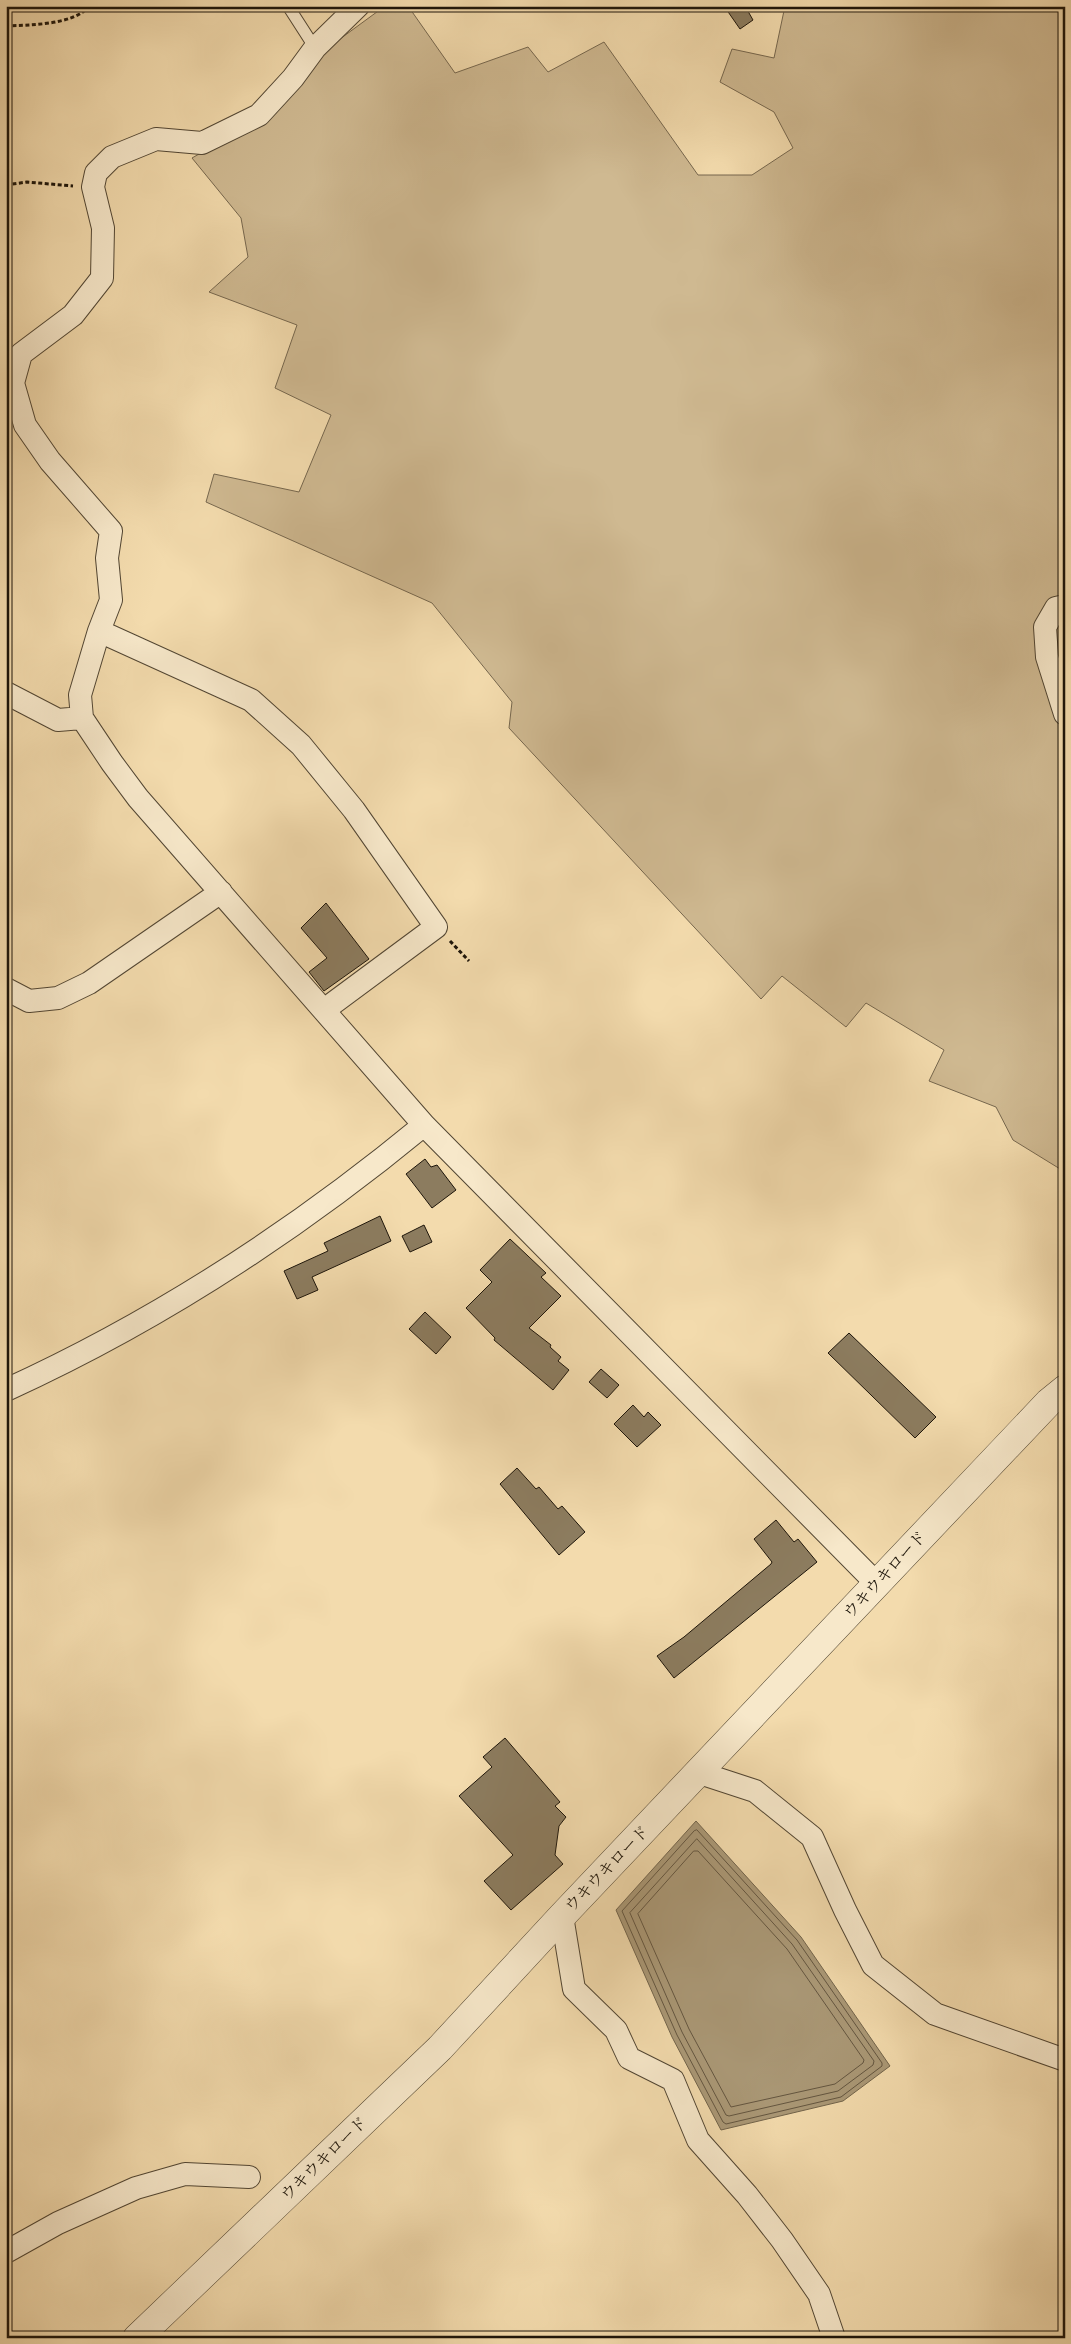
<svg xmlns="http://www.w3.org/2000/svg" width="1071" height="2344" font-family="'IM FELL Double Pica','Noto Serif JP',serif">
<rect width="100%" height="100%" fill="#f3dbad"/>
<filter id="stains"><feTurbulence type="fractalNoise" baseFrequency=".004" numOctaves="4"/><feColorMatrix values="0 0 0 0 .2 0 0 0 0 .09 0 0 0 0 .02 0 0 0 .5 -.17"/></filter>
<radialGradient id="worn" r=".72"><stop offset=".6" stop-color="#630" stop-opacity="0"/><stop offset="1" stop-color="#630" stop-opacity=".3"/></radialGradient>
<path fill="#cfb991" stroke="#76674e" d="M385 6H408L455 73 528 47 548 72 604 42 698 175H752L793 148 774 112 720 82 732 49 774 58 785 6H1065V1172L1013 1140 996 1107 929 1081 944 1050 866 1003 846 1027 782 976 761 999 509 728 512 702 432 603 206 502 214 474 299 492 331 415 275 388 297 325 209 292 248 257 241 218 192 158 278 109 329 47Z"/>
<path fill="#aa9876" stroke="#72644b" d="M696 1821 801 1937 890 2066 843 2101 721 2130 672 2037 616 1910Z"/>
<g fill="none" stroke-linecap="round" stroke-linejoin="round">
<path stroke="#645640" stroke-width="1" d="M697 1830 797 1940 882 2063V2066L841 2097 726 2124 723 2122 677 2035 622 1911 694 1831Z
M697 1839 792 1944 874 2061 873 2065 838 2091 729 2116 726 2115 682 2032 630 1913Z
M694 1851H698L787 1949 864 2060 863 2063 835 2084 731 2107 689 2029 638 1914Z"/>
</g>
<path fill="#8c7c5f" stroke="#1d150a" d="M724 6H745L753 20 740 29Z
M326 903 369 959 324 991 309 972 327 958 301 928Z
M425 1159 431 1167 437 1165 456 1190 432 1208 406 1174Z
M380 1216 391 1241 312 1277 318 1290 297 1299 284 1271 328 1251 324 1243Z
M424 1225 432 1242 410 1252 402 1236Z
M510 1239 546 1273 541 1277 561 1296 529 1328 551 1345 550 1347 561 1357 558 1361 569 1370 553 1390 494 1340 495 1338 466 1308 492 1282 480 1270Z
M425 1312 451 1337 436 1354 409 1329Z
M849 1333 936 1417 915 1438 828 1353Z
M601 1369 619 1385 607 1398 589 1382Z
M633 1405 644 1417 648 1412 661 1425 637 1447 614 1424Z
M517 1468 536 1489 539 1487 558 1509 562 1506 585 1532 559 1555 500 1484Z
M776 1520 794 1542 798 1539 817 1562 674 1678 657 1656 684 1637 771 1564 772 1562 754 1539Z
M505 1738 560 1802 555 1806 566 1817 559 1826 555 1855 563 1864 511 1910 484 1881 513 1855 459 1796 492 1767 483 1757Z"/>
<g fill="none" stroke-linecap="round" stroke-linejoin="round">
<defs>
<path id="service" d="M288 6 315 48"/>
<path id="minor" d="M358 6 315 48 293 78 259 115 202 143 156 139 112 157 96 173 93 187 103 228 102 278 73 315 21 354 13 383 25 425 50 461 111 531 107 558 111 600 99 631 80 695 82 718 112 763 138 798 424 1125 877 1584
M1065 606 1056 608 1045 627 1047 657 1065 714
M99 631 251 700 301 745 354 810 436 927 324 1010
M6 693 58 720 82 718
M6 989 29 1001 58 998 89 983 221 892
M6 1390C155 1322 298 1229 424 1125
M700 1773 755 1791 812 1837 845 1910 873 1965 935 2014 1065 2060
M562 1916 574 1989 616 2030 629 2058 673 2080 698 2140 747 2195 782 2240 819 2294 834 2338
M6 2252 58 2223 136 2188 185 2174 249 2177"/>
<path id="tertiary" d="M137 2338 440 2048 562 1916 1049 1402 1065 1389"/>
</defs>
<use href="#service" stroke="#524633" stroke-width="13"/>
<use href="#minor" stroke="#524633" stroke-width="24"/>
<use href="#tertiary" stroke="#524633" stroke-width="29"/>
<path stroke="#1d150a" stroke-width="3" stroke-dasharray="4 2.5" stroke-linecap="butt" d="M6 26C29 25 75 25 89 6
M6 185 27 182 73 186
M450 941 469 961"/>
<use href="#service" stroke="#f7e8ca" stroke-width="11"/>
<use href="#minor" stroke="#f7e8ca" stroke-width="22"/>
<use href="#tertiary" stroke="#f7e8ca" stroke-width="28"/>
</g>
<g text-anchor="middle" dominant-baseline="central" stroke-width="4" stroke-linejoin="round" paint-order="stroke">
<g font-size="16" fill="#1d150a" stroke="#f7e8ca">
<text transform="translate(885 1575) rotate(-47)">ウキウキロード</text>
<text transform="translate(607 1869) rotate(-46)">ウキウキロード</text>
<text transform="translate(324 2159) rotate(-44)">ウキウキロード</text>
</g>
</g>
<rect width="1071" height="2344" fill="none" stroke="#f3dbad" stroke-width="25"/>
<rect x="8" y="8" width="1056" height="2329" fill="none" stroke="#1d150a" stroke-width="2.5"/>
<rect x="12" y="12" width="1046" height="2319" fill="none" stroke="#1d150a"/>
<rect width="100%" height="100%" filter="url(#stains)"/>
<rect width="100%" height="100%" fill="url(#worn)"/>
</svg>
